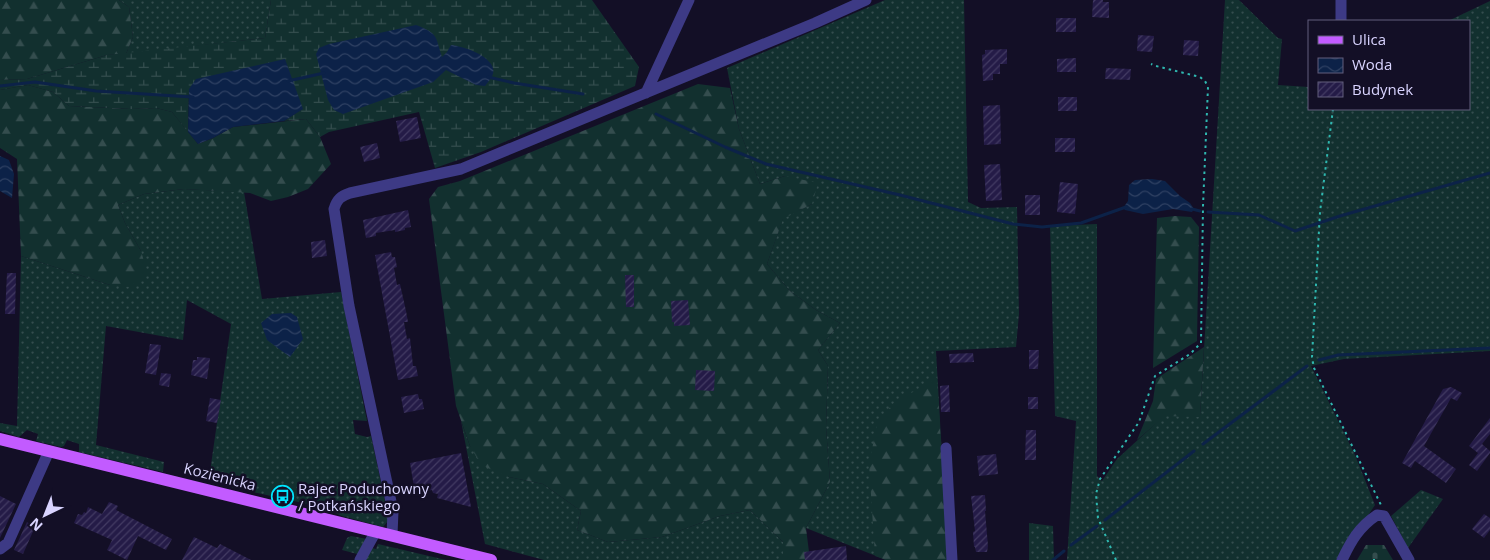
<svg xmlns="http://www.w3.org/2000/svg" width="1490" height="560" font-family="'Open Sans',sans-serif">
<defs>
<pattern id="grass-dots" width="8" height="8" patternUnits="userSpaceOnUse" patternTransform="scale(1.25)"><rect width="8" height="8" fill="#12302f"/><path d="M2 2h.1M6 6h.1" fill="none" stroke="#344d4e" stroke-width="1.8" stroke-linecap="round"/></pattern>
<pattern id="forest-firs" width="22" height="20" patternUnits="userSpaceOnUse" patternTransform="scale(1.25)"><rect width="22" height="20" fill="#12302f"/><path d="M5 1l3.5 6h-7zM16 11l3.5 6h-7z" fill="#344d4e"/></pattern>
<pattern id="wetland-marsh" width="20" height="14" patternUnits="userSpaceOnUse" patternTransform="scale(1.25)"><rect width="20" height="14" fill="#12302f"/><path d="M1 5h8M5 5V1M11 12h8M15 12V8" fill="none" stroke="#344d4e"/></pattern>
<pattern id="cemetery-stones" width="16" height="16" patternUnits="userSpaceOnUse" patternTransform="scale(1.25)"><rect width="16" height="16" fill="#12302f"/><path d="M2 7V4a2 2 0 0 1 4 0v3zM10 15v-3a2 2 0 0 1 4 0v3z" fill="#344d4e"/></pattern>
<pattern id="water-waves" width="16" height="10" patternUnits="userSpaceOnUse" patternTransform="scale(1.25)"><rect width="16" height="10" fill="#0c2248"/><path d="M0 5q4-4 8 0t8 0" fill="none" stroke="#2f4163"/></pattern>
<pattern id="building-hatch" width="6" height="6" patternUnits="userSpaceOnUse" patternTransform="scale(1.25)"><rect width="6" height="6" fill="#241b47"/><path d="M-1 1l2-2M0 6l6-6M5 7l2-2" fill="none" stroke="#433b63"/></pattern>
</defs>
<rect width="100%" height="100%" fill="#130f26"/>
<path fill="url(#grass-dots)" d="M119 0H271L265 38 126 54 133 37 129 7Z
M885 0H964L968 202 981 208 1017 207 1019 314 1016 347 936 351 948 560H886L806 528 830 482 826 427 828 366 818 350 840 323 816 310 790 291 767 264 783 218 812 204 785 176 760 184 739 129 727 68Z
M1225 0H1239L1278 38 1282 39 1278 85 1309 87V109H1469V21H1448L1490 1V351L1344 359 1311 366 1355 455 1375 505 1338 560H1067L1076 421 1055 416 1050 226 1097 224V476L1102 481 1117 459 1165 415 1200 416Z
M184 189 244 192 262 299 341 292 367 421 353 420 355 434 367 437 371 436 388 515V521L383 527 342 516 321 507 234 488 209 479 231 324 187 300 183 340 106 326 96 445 164 462 163 472 79 452V444L67 440 64 446 61 447 36 441 38 434 27 430 19 437 0 431V423L17 426 21 256 110 285 141 251 125 223 118 205 144 194Z
M461 421 470 446 509 477 543 484 581 511 577 530 608 542 662 537 720 516 750 510 783 542V560H544L485 544Z
M1421 490 1443 499 1408 548 1391 516Z
M1029 523 1053 526 1054 560H1029Z
M351 536 367 539 368 547 376 549 378 544 446 560H358L361 555 342 550 347 538Z"/>
<path fill="url(#forest-firs)" d="M0 0H119L129 7 133 37 126 54 107 55 27 79 0 80Z
M698 84 730 88 739 129 760 184 785 176 818 183 812 204 783 219 767 264 790 291 816 310 840 323 818 350 828 366 826 427 830 482 806 528 810 560H783V542L750 510 720 516 662 537 608 542 577 530 581 511 543 484 509 477 481 465 470 446 456 406 429 199 438 187 460 181Z
M28 85 53 92 69 106 131 109 156 108 172 112 198 144 213 138 233 127 306 119 320 137 331 164 308 189 288 197 271 201 250 193 184 189 144 194 118 205 125 223 141 251 147 272 130 287 110 285 21 256 17 159 0 148V90Z
M1175 216 1191 217 1199 227 1197 341 1153 368 1157 218Z
M1204 347 1200 417 1165 416 1137 440 1153 401 1156 379Z
M937 378 948 560H886L875 556 869 464 878 420 894 403Z"/>
<path fill="url(#wetland-marsh)" d="M271 0H592L639 67 635 86 481 152 435 168 419 112 329 132 320 137 306 119 284 121 302 109 189 89 188 132 172 112 156 108 131 109 69 106 53 92 28 85 0 90V80L27 79 107 55 265 38Z"/>
<path fill="url(#cemetery-stones)" d="M1366 545H1384L1393 560H1357Z"/>
<path fill="url(#water-waves)" d="M416 25C439 34 435 36 442 57L447 52 451 45C463 46 489 55 493 68 495 75 489 81 485 86L476 85 446 70 433 82 343 114 334 110 328 100 316 54 319 48 329 44Z
M285 59 303 109 284 121 233 127 213 138 198 144 188 132 189 89 196 79Z
M0 156 9 160 14 174 12 198 0 191Z
M1152 179 1165 181 1180 196 1190 203 1194 209 1192 212 1173 209 1143 214 1125 210 1123 208 1128 201 1129 185 1135 180Z
M291 313 297 317 303 339 290 357 267 340 261 323 272 314Z"/>
<g fill="none" stroke-linecap="round" stroke-linejoin="round">
<path stroke="#0c2248" stroke-width="3" d="M488 77 514 83 583 94
M288 81 324 73
M0 86 35 82 96 91 193 97
M656 114 725 147 766 164 900 195 1013 224 1042 227 1081 223 1126 207
M1192 209 1200 211
M1208 212 1259 215 1295 231 1340 216 1490 173
M1319 360 1338 355 1490 348
M1203 444 1307 366
M1105 520 1194 451
M1071 545 1097 526
M1053 560 1064 551"/>
</g>
<path fill="url(#building-hatch)" d="M1093 0H1103V2H1109V18L1092 17Z
M1056 18H1076V32H1056Z
M1138 35 1154 36 1152 52 1137 51Z
M1184 40 1199 41 1198 56 1183 55Z
M1007 49V64H1000V74H993V80L983 81 982 55 985 54V50Z
M1076 58V72H1057V59Z
M1106 68 1131 69 1130 80 1105 79Z
M1058 97H1077V111H1058Z
M1000 105 1001 144 984 145 983 106Z
M417 117 421 138 400 142 396 121Z
M1055 138H1075V152H1055Z
M377 143 380 158 364 162 360 147Z
M1000 164 1002 200 986 201 984 165Z
M1060 182 1078 184 1075 214 1057 212Z
M1025 195H1040V215H1025Z
M408 210 411 227 405 228V230L395 232V230L376 233V236L366 238 363 220Z
M325 240 327 256 312 258 311 242Z
M391 252 392 257H395L397 267 394 268 397 285 400 284 406 311 408 322H404L407 339 410 338 413 366H416L418 376 398 380 375 255Z
M7 273H16L15 314H5Z
M625 275H634V307H626Z
M688 300 690 325 674 326V322H672L671 301Z
M150 344 161 345 156 375 145 373Z
M1029 350H1039L1038 369H1029Z
M973 353 974 362 950 363 949 354Z
M197 357 210 358 207 379 191 375 193 360H197Z
M696 370 715 371 714 391 695 390Z
M161 373 171 374 169 387 159 385Z
M949 385 950 412H941L940 386Z
M1451 387 1462 393 1457 401 1451 398 1424 446 1456 469 1446 483 1415 461 1411 468 1402 463 1443 389Z
M418 394 419 399H422L424 409 404 413 401 397Z
M1028 397H1038V409H1028Z
M210 398 221 400 217 423 206 421Z
M1490 418V434L1482 444 1490 451V453L1477 471 1469 465 1478 453 1469 446Z
M1026 430H1036V460H1025Z
M461 453 471 507 437 498 438 494 433 493 432 490 415 493 410 463Z
M996 454 998 474 979 476 977 456Z
M985 495 986 511H985L988 546 987 552H976L975 547H974L973 532 975 531 971 496Z
M0 496 16 504 0 538Z
M109 502 118 506 116 510 172 539 166 550 138 536 127 560 107 550 112 540 74 523 78 514 82 515 84 512 86 513 88 507 102 514Z
M1484 514 1490 518V530L1484 538 1472 529Z
M27 522 35 527 23 554 14 550Z
M194 537 217 548 220 544 251 560H182Z
M846 546 847 560H805L804 552Z"/>
<g fill="none" stroke-linecap="round" stroke-linejoin="round">
<path stroke="#2fb8b0" stroke-width="2" stroke-dasharray="2.5 4" stroke-linecap="butt" d="M1333 109 1320 212 1312 357 1314 368 1381 505
M1116 560 1098 518 1096 494 1100 479 1139 422 1155 376 1190 354 1201 343 1203 206 1208 87 1205 81 1200 77 1156 66 1151 64
M1374 560V559"/>
<path stroke="#3d3a85" stroke-width="11" d="M1341 21V0
M646 93 689 0
M946 448 952 560
M392 535 393 511 349 306 334 209C337 199 341 196 350 193L461 169 815 23 866 0
M0 549 8 543 49 451
M360 560 376 531
M1342 560C1351 541 1359 527 1377 515L1384 516 1409 560"/>
<path stroke="#c25bff" stroke-width="12" d="M0 439 491 560"/>
</g>
<defs>
<symbol id="bus-ring" viewBox="-11 -11 22 22"><circle r="9.5" fill="#130f26" stroke="#00e5ff" stroke-width="1.5"/><path d="M-5-6H5V4H4V6H2V4H-2V6H-4V4H-5ZM-3.5-4V0h7V-4ZM-3.5 1.2v1.5H-2V1.2ZM2 1.2v1.5H3.5V1.2Z" fill="#00e5ff"/></symbol>
</defs>
<g fill-rule="evenodd">
<use href="#bus-ring" x="270" y="484" width="25" height="25"/>
</g>
<g text-anchor="middle" dominant-baseline="central" stroke-width="5" stroke-linejoin="round" paint-order="stroke">
<g font-size="15" fill="#d9d4ff" stroke="#130f26">
<text transform="translate(220 476) rotate(14)">Kozienicka</text>
</g>
<g font-size="15" fill="#d9d4ff" stroke="#130f26" text-anchor="start">
<text x="298" y="488">Rajec Poduchowny<tspan x="298" dy="17">/ Potkańskiego</tspan></text>
</g>
</g>
<rect x="1308" y="20" width="162" height="90" fill="#130f26" stroke="#625e7d"/>
<rect x="1318" y="36" width="25" height="8" fill="#c25bff" stroke="#625e7d"/>
<text x="1352" y="45" font-size="15" fill="#d9d4ff">Ulica</text>
<rect x="1318" y="58" width="25" height="15" fill="url(#water-waves)" stroke="#625e7d"/>
<text x="1352" y="70" font-size="15" fill="#d9d4ff">Woda</text>
<rect x="1318" y="82" width="25" height="15" fill="url(#building-hatch)" stroke="#625e7d"/>
<text x="1352" y="95" font-size="15" fill="#d9d4ff">Budynek</text>
<g transform="translate(45 515) rotate(223)" stroke="#130f26" stroke-width="4" paint-order="stroke">
<path d="M0-4L9 19L0 12L-9 19Z" fill="#d9d4ff"/>
<text y="-8" font-size="14" font-weight="bold" text-anchor="middle" fill="#d9d4ff">N</text>
</g>
</svg>
